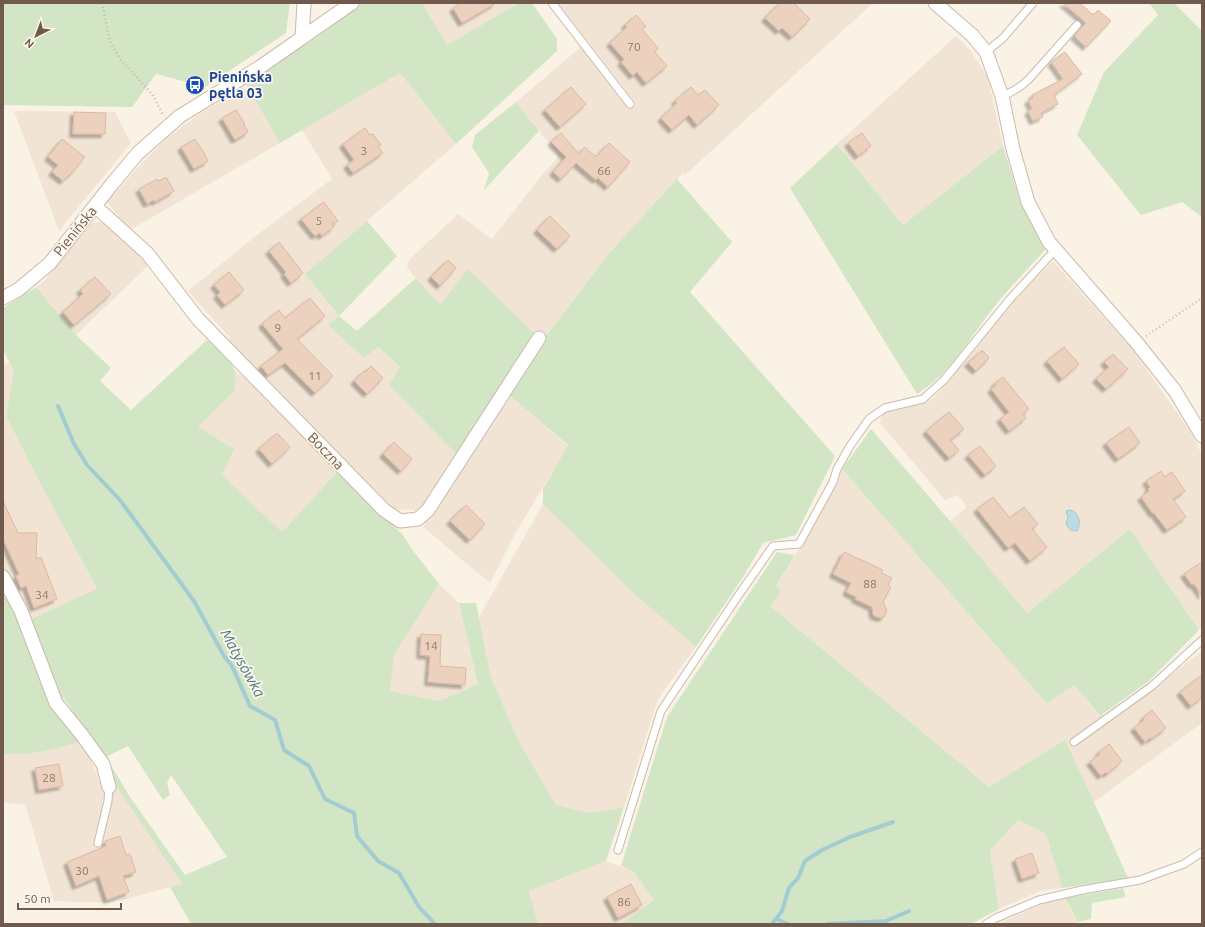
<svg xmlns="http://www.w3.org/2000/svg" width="1205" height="927" font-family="Ubuntu,sans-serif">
<defs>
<filter id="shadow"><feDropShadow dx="-3.5" dy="3.5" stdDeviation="1" flood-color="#0004"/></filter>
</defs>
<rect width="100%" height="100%" fill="#faf2e5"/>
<path fill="#f1e4d4" d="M422 3H519L447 45Z
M558 3H873L685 175 683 173 611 251 543 340 535 334 468 270 441 304 430 294 407 268 409 260 458 214 492 239 542 175 559 156 516 102 581 47 629 108 635 102Z
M956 36 970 50 988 78 1003 146 903 225 837 144Z
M400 73 456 144 305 274 339 317 329 325 377 347 400 367 389 385 457 455 423 512 408 509 393 511 358 476 342 458 226 342 230 338 188 291 253 238 332 179 302 130Z
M248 88 280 143 130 230 107 202 141 164 166 139 180 128 207 109Z
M14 111 115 112 131 143 59 231Z
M103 222 120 232 149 265 76 335 36 287 44 281 90 223Z
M1053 261 1132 349 1190 431 1202 455V627L1199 630 1130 529 1027 613 950 521 967 507 958 495 945 500 880 423 882 414 886 409 926 403 934 398 1020 293Z
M10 362 14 371 6 416 41 485 97 590 29 620 3 570V366Z
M235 371 248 380 337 472 282 532 222 475 198 427 235 390Z
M508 394 568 446 516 532 490 583 423 527Z
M842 469 1047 704 1074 685 1099 716 1103 714 1110 722 1202 651V723L1094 802 1065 741 989 787 770 606 781 591 776 587 803 543Z
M543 504 633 593 696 647 662 693 657 702 624 807 590 813 556 805 518 740 491 677 479 617Z
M439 584 459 603 478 684 439 701 389 691 394 655Z
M83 742 103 788 116 786 182 884 111 903 54 901 25 804 3 803V754L15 755 40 751Z
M1018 820 1046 834 1062 888 1040 891 999 909 990 851Z
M606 861 634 872 654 900 621 924H538L529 891Z
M1065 898 1078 924H1001L1000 923 1046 902Z"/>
<path fill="#d2e6c5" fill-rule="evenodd" d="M3 3H290L286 33 205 87 156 74 132 107 3 105Z
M362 3H422L447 45 519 3H532L557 39V51L456 144 400 73 280 143 248 88 246 82 316 38Z
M1149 3H1174L1202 31V217L1182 202 1141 215 1077 135 1104 72 1158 15Z
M516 102 539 131 484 190 489 173 472 147 475 135Z
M837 144 903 225 1003 146 1020 201 1045 250C1028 269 1010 287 994 307 970 337 951 374 917 394L790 188Z
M677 179 732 242 690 292 835 456 796 535 763 543 745 574 696 647 633 593 543 504V489L568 445 508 394 543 340 611 251Z
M367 221 397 256 339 316 357 331 416 278 430 294 441 304 468 269 535 334 457 455 389 385 400 367 378 347 364 358 328 325 339 316 305 274Z
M36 287 76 335 111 368 100 381 131 410 207 340 230 361 235 371V390L198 427 234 449 222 475 282 532 337 472 403 535 411 548 439 584 394 655 390 691 439 701 478 684 459 603H476L491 677 518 740 556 805 590 813 624 807 606 861 529 891 538 924H191L170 887 182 884 116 786 106 757 81 725 68 704 56 690 29 620 97 589 41 485 6 416 14 371 3 350V308ZM128 746 163 800 170 795 167 783 171 775 227 857 185 875 130 797 106 757Z
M871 429 950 521 1027 613 1130 529 1199 630 1149 681 1100 716 1074 685 1047 704 842 469Z
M777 552 795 555 776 586 781 591 770 606 989 787 1065 740 1094 802 1128 878 1062 888 1046 834 1018 820 990 851 999 909 971 924H621L654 900 634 872 621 866 667 717Z
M3 587 83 742C57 747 29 757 3 754Z
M1123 888 1126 897 1092 903 1091 919 1078 922 1065 898Z"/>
<path fill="#bcdce1" stroke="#a3cbd2" d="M1069 510C1079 511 1082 523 1077 531 1070 531 1068 529 1066 523L1068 517 1066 511Z"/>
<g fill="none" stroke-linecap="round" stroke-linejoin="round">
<path stroke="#a3cbd2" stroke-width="4" d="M58 406 74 444 87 465 120 500 194 601 224 656 232 666 250 706 275 720 284 750 309 766 325 799 354 813 357 836 378 861 399 873 419 907 435 924
M776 919 788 924
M772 924 782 911 789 888 798 878 805 861 822 850 850 837 893 822
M827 924 886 921 909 911"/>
</g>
<path fill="#ecd1bf" stroke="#ddb8a1" filter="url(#shadow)" d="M461 3H496L462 23 453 8Z
M780 3H794L810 19 792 37 782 28 779 31 765 18Z
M1063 3H1080L1093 15 1098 10 1111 21 1086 47 1074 36 1086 23Z
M636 15 646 26 642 29 658 48 655 52 667 66 646 83 637 72 633 76 621 62 624 59 610 43 627 27 625 25Z
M1065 52 1082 74 1054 95 1058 104 1041 113 1043 117 1033 121 1028 111 1032 109 1028 100 1033 98 1032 95 1063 79 1051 62Z
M571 87 586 104 560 127 545 110Z
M691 87 698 95 705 90 719 105 697 125 689 115 672 130 661 118 677 103 675 101Z
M236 110 245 124 244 125 248 132 235 140 222 118Z
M74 112 106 113 105 134H73Z
M365 128 370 135 373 134 381 145 378 146 383 153 353 173 347 165 354 160 343 144Z
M561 133 579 154 585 147 596 157 609 143 630 162 608 187 598 178 596 180 576 163 561 179 553 172 566 157 551 142Z
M862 133 871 146 858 156 848 143Z
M62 139 85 157 71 174H70L63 181 52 172 58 165 48 157Z
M195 139 204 153 208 161 194 169 181 147Z
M166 177 174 191 155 202 154 200 147 204 139 189 157 179 159 181Z
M324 202 338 221 332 224 334 227 322 236 320 233 315 236 301 219Z
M550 216 570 236 557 249 537 230Z
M279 242 303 273 291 283 284 274 286 272 269 251Z
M448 260 456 268 440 286 431 277Z
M229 272 244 290 225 305 217 295 220 292 214 285Z
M95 277 111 294 74 325 63 312 83 294 80 290Z
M310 298 325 316 297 339 333 376 315 393 285 363 268 375 261 366 283 349 262 324 279 310 285 318Z
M1064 347 1079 364 1062 379 1047 361Z
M982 350 989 358 976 371 968 363Z
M1113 354 1128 369 1106 389 1096 379 1109 367 1104 362Z
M371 366 383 378 367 394 354 381 364 371 365 372Z
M1003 377 1029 409 1023 414 1026 418 1009 431 1000 419 1009 412 991 389 996 385 994 384Z
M949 412 964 429 950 440 959 450 949 458 926 431Z
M1129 427 1140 443 1118 459 1106 443Z
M277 433 290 447 272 464 259 449Z
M394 442 412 459 401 471 383 454Z
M980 446 996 466 985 475 968 455Z
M1161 471 1164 477 1172 472 1185 491 1173 499 1186 517 1167 530 1154 513 1153 514 1141 497 1149 491 1148 489 1150 487 1146 481Z
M993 497 1010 518 1024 507 1038 524 1032 529 1047 547 1030 561 1015 543 1008 548 977 509Z
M3 501 18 533H37L36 559 41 557 57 599 34 608 26 586 21 588 16 576 19 574 3 539Z
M466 505 485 524 470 540 450 521Z
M844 552 883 570 881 573 892 578 888 585 891 587 883 602 887 610 884 617 881 618 874 616 873 614 872 607 855 599 856 597 846 592 851 583 833 574Z
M1202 562V596L1194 584 1192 585 1184 574Z
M421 634 441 635 440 666 466 668 465 685 428 682 430 656 420 655Z
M1202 675V697L1191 706 1180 692Z
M1152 710 1166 728 1151 739 1150 738 1145 742 1134 728 1144 720 1143 718Z
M1109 744 1122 761 1107 774 1106 772 1101 776 1090 762 1100 754 1099 752Z
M59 764 63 786 39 790 35 768Z
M120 836 126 855 130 854 136 872 123 876 129 892 107 900 99 876 76 886 67 862 106 846 105 841Z
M1032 853 1039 873 1022 879 1015 859Z
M631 884 642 905 618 918 607 897Z"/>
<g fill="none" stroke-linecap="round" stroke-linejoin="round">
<defs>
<path id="lane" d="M552 3 630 104
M986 52 1003 38 1033 3
M1002 96C1013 92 1021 87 1029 79L1077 25
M1074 742 1152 686 1202 640
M98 843 108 801 109 787
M618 850 661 711 738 596 773 546 799 544 833 482 837 469 850 446 869 419 885 408 923 399 944 380 1010 299 1055 250
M986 924 996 918 1039 900 1082 890 1140 880 1184 864 1202 852"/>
<path id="street" d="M935 3 972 35 986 52 1002 96 1013 149 1028 202 1049 242 1137 343 1175 391 1202 436
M302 38 304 3
M95 206 147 253 198 319 384 510 400 521 418 519 428 510 539 338
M3 298 19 289 50 263 112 184 138 153 180 116 260 67 352 3
M3 577 21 611 56 703 82 735 103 764 109 787"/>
</defs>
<use href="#lane" stroke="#cabaac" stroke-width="9"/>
<use href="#street" stroke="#cabaac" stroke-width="15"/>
<path stroke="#d1b5a3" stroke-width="2.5" stroke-dasharray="1 3" stroke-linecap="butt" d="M102 3 110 42 121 60 152 94 163 115
M1146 336 1202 298"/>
<use href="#lane" stroke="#fff" stroke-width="7"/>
<use href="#street" stroke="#fff" stroke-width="13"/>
</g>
<defs>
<symbol id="bus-disc" viewBox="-11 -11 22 22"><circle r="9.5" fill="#1a4fb4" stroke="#fdf6eb"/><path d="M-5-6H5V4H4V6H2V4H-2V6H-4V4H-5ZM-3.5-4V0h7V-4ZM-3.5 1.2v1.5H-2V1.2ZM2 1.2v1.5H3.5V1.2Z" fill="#fff"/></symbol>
</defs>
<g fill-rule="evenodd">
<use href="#bus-disc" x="184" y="74" width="22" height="22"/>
</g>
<g text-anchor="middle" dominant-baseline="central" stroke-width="3.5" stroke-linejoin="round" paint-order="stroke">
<g font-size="12" fill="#8f776a">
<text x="634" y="46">70</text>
<text x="364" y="150">3</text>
<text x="604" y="170">66</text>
<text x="319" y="220">5</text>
<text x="278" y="327">9</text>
<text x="315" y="375">11</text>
<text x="870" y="583">88</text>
<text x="42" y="594">34</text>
<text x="431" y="645">14</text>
<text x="49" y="777">28</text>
<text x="82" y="870">30</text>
<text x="624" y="901">86</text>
</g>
<g font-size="14" font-weight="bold" fill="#164399" stroke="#fdf6eb" text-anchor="start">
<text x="209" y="77">Pienińska<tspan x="209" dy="16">pętla 03</tspan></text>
</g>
<g font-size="14" fill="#70594d" stroke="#fdf6eb">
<text transform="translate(75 231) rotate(-51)">Pienińska</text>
<text transform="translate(326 451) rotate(46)">Boczna</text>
</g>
<g font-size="15" font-style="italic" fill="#497881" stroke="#fdf6eb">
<text transform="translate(243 663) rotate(61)">Matysówka</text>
</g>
</g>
<rect width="1205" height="927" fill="none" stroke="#70594d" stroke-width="8"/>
<g transform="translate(36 36) rotate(222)" stroke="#fdf6eb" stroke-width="3" paint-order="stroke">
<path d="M0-3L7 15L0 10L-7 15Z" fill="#70594d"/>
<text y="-6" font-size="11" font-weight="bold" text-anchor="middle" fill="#70594d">N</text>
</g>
<path d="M18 903v6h103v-6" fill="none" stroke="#70594d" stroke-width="2"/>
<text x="24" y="903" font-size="12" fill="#70594d" stroke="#fdf6eb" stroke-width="3" paint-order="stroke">50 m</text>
</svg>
